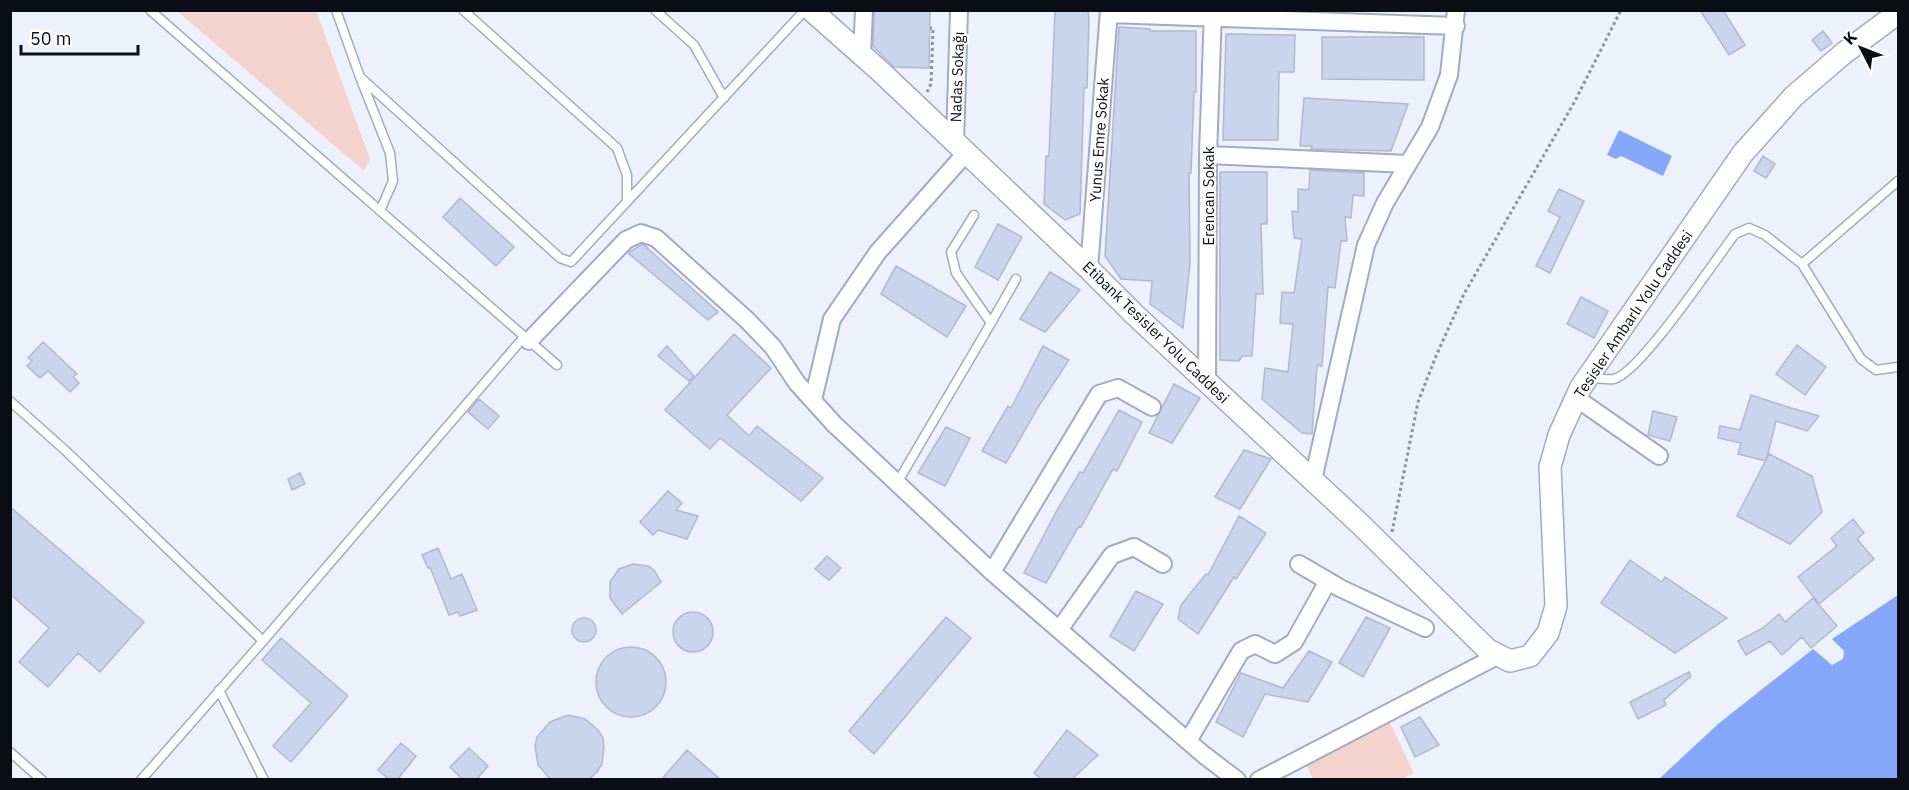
<svg xmlns="http://www.w3.org/2000/svg" width="1909" height="790" font-family="'IBM Plex Sans',sans-serif">
<rect width="100%" height="100%" fill="#edf1fb"/>
<path fill="#f4d2cd" d="M177 11H316L370 159 364 171Z
M1390 723 1414 773 1402 779H1313L1306 764Z"/>
<path fill="#85a8fb" d="M1619 130 1672 156 1663 176 1621 156 1616 159 1607 155Z
M1898 595V779H1659L1718 724 1813 649 1832 665 1843 659 1844 651 1832 639Z"/>
<path fill="#cad5ed" stroke="#aeb9d0" stroke-width="1.5" d="M874 10H930L929 68 894 67 873 46Z
M1055 10H1088L1089 19 1087 88H1084L1080 214 1065 220 1044 204 1046 156H1049Z
M1700 10H1723L1745 45 1729 55Z
M1119 27 1150 29V31H1196V92H1194L1191 173H1189L1190 263 1183 328 1150 304 1152 281 1121 279 1105 256Z
M1823 31 1832 43 1821 51 1812 40Z
M1226 34 1295 35 1294 72H1279L1278 140H1223Z
M1322 37H1424V80L1322 79Z
M1304 98 1408 104 1391 151 1311 149 1312 146H1300Z
M1763 156 1775 164 1766 178 1754 171Z
M1310 170 1364 173V196L1353 195 1351 218 1345 217 1347 241H1341L1335 288 1328 287 1322 366 1317 365 1312 434 1302 433 1262 399 1265 368 1288 372 1293 324 1280 323 1282 292 1294 293 1302 239 1294 238 1292 211 1298 212V189L1309 190Z
M1220 172H1267V224H1261L1263 294H1256L1252 356H1242L1239 361 1220 360Z
M1559 189 1584 201 1550 273 1536 266 1560 217 1548 211Z
M460 198 514 247 496 266 443 217Z
M998 224 1022 237 998 280 975 267Z
M642 244 644 245 718 312 708 320 628 253Z
M896 266 966 306 947 337 881 294Z
M1050 272 1080 290 1045 332 1020 319Z
M1581 297 1608 311 1594 338 1567 324Z
M734 334 771 368 727 415 749 436 757 426 823 478 801 501 720 438 710 449 665 410Z
M43 342 77 374 73 377 79 383 70 392 48 371 40 378 27 366 32 361 28 358Z
M1797 345 1826 367 1805 395 1776 374Z
M667 346 694 376 689 381 658 356Z
M1043 346 1069 360 1040 404 1006 463 982 451 1008 406 1011 408Z
M1174 384 1200 398 1172 443 1149 433Z
M1751 395 1791 408 1819 416 1807 431 1776 421 1766 461 1738 454 1741 443 1718 438 1720 426 1740 430Z
M479 399 499 416 488 429 468 412Z
M1119 410 1142 422 1117 471 1113 469 1081 527 1079 526 1046 583 1024 573 1056 512 1080 472 1083 473Z
M1653 411 1677 417 1670 441 1648 435Z
M946 427 970 438 945 486 918 473Z
M1244 450 1271 459 1240 509 1215 497Z
M1769 454 1812 476 1822 512 1790 544 1737 516Z
M300 473 305 484 292 490 288 479Z
M668 491 682 503 676 510 698 516 687 539 658 530 653 535 640 522Z
M10 507 144 622 100 672 78 653 48 687 19 662 49 628 10 594Z
M1239 516 1266 533 1236 579 1234 577 1198 634 1178 619 1181 605 1206 574 1208 575Z
M1853 519 1864 533 1857 539 1874 559 1819 604 1798 577 1837 546 1831 538Z
M438 548 451 579 462 574 477 610 460 616 458 612 449 615 430 567 428 568 422 555Z
M827 556 841 568 829 580 815 569Z
M1630 560 1662 582 1665 577 1727 618 1675 653 1601 603Z
M633 564 648 566 654 570 661 582 622 614 610 598V582L619 569Z
M1136 591 1163 604 1134 651 1110 636Z
M1813 598 1837 626 1811 648 1802 637 1782 655 1770 641 1746 655 1738 641 1763 628 1779 614 1785 622Z
M673 632a20 20 0 1 1 40 0a20 20 0 1 1-40 0Z
M946 617 971 638 874 754 849 731Z
M1366 617 1390 628 1363 677 1339 663Z
M572 630a12 12 0 1 1 24 0a12 12 0 1 1-24 0Z
M281 638 348 696 291 762 273 746 311 703 262 660Z
M596 682a35 35 0 1 1 70 0a35 35 0 1 1-70 0Z
M1309 651 1332 662 1308 702 1265 694 1243 737 1216 722 1241 673 1283 688Z
M1689 672 1691 676 1664 700 1666 705 1638 719 1630 702Z
M568 715 585 719 598 730 603 738 604 747 602 764 597 772 588 780H551L538 765 535 746 537 737 550 722Z
M1420 717 1439 745 1415 757 1401 727Z
M1067 730 1098 755 1071 780H1042L1034 773Z
M401 743 416 756 397 780H390L378 770Z
M469 748 488 766 476 780H463L450 767Z
M687 750 721 780H661Z"/>
<g fill="none" stroke-linecap="round" stroke-linejoin="round">
<defs>
<path id="service" d="M150 10 557 365
M336 10 360 77 390 153 393 181 380 211
M463 10 617 148 627 175V201
M655 10 694 45 724 98
M360 77 560 258 571 262 805 10
M1802 264 1898 181
M991 323 1016 279
M1591 378C1598 378 1607 380 1614 379 1640 373 1715 260 1735 234L1749 228 1765 235 1802 264 1861 359 1876 370 1898 367
M10 401 67 452 263 641
M897 483 991 323 956 273 951 252 974 215
M219 690 264 780
M10 752 42 780
M141 780 263 641 524 337"/>
<path id="minor" d="M1109 14 1456 26
M862 55 864 10
M955 143 959 10
M1208 155 1408 164
M1089 269 1109 10
M529 341 626 240 641 233 656 238 747 320 773 347 797 383 834 424 992 572 1204 755 1237 780
M1207 382 1208 155 1213 10
M1576 398 1659 456
M813 400 832 319 878 252 966 153
M1313 480 1366 245 1385 203 1430 127 1449 75 1456 10
M1299 564 1340 588 1425 628
M992 572 1099 394 1118 388 1152 407
M1059 630 1112 555 1134 547 1163 564
M1188 741 1241 651 1255 644 1275 654 1294 642 1328 581
M1259 780 1499 655"/>
<path id="tertiary" d="M811 10 880 71 1089 269 1135 315 1359 523 1488 650 1510 661 1530 656 1548 633 1556 606 1550 467 1559 435 1581 387 1743 153 1794 96 1844 53 1898 13"/>
</defs>
<use href="#service" stroke="#a1abc2" stroke-width="11"/>
<use href="#minor" stroke="#a1abc2" stroke-width="20"/>
<use href="#tertiary" stroke="#a1abc2" stroke-width="24"/>
<path stroke="#8d919a" stroke-width="3" stroke-dasharray="3 3" stroke-linecap="butt" d="M927 92 931 84 933 28H930
M1392 532 1418 402 1436 356 1464 294 1575 101 1621 10"/>
<use href="#service" stroke="#fff" stroke-width="8"/>
<use href="#minor" stroke="#fff" stroke-width="16"/>
<use href="#tertiary" stroke="#fff" stroke-width="21"/>
</g>
<g text-anchor="middle" dominant-baseline="central" stroke-width="4.5" stroke-linejoin="round" paint-order="stroke">
<g font-size="15" fill="#0b0e16" stroke="#fff">
<text transform="translate(957 77) rotate(-88)">Nadas Sokağı</text>
<text transform="translate(1099 140) rotate(-86)">Yunus Emre Sokak</text>
<text transform="translate(1208 196) rotate(-90)">Erencan Sokak</text>
<text transform="translate(1633 314) rotate(-56)">Tesisler Ambarlı Yolu Caddesi</text>
<text transform="translate(1156 332) rotate(44)">Etibank Tesisler Yolu Caddesi</text>
</g>
</g>
<rect width="1909" height="790" fill="none" stroke="#0b0e16" stroke-width="24"/>
<g transform="translate(1861 48) rotate(312)" stroke="#ffffff" stroke-width="4.5" paint-order="stroke">
<path d="M0-4.5L10 22L0 15L-10 22Z" fill="#0b0e16"/>
<text y="-9" font-size="16" font-weight="bold" text-anchor="middle" fill="#0b0e16">K</text>
</g>
<path d="M21 45v9h117v-9" fill="none" stroke="#0b0e16" stroke-width="3"/>
<text x="30" y="45" font-size="18" fill="#0b0e16" stroke="#ffffff" stroke-width="4.5" paint-order="stroke">50 m</text>
</svg>
